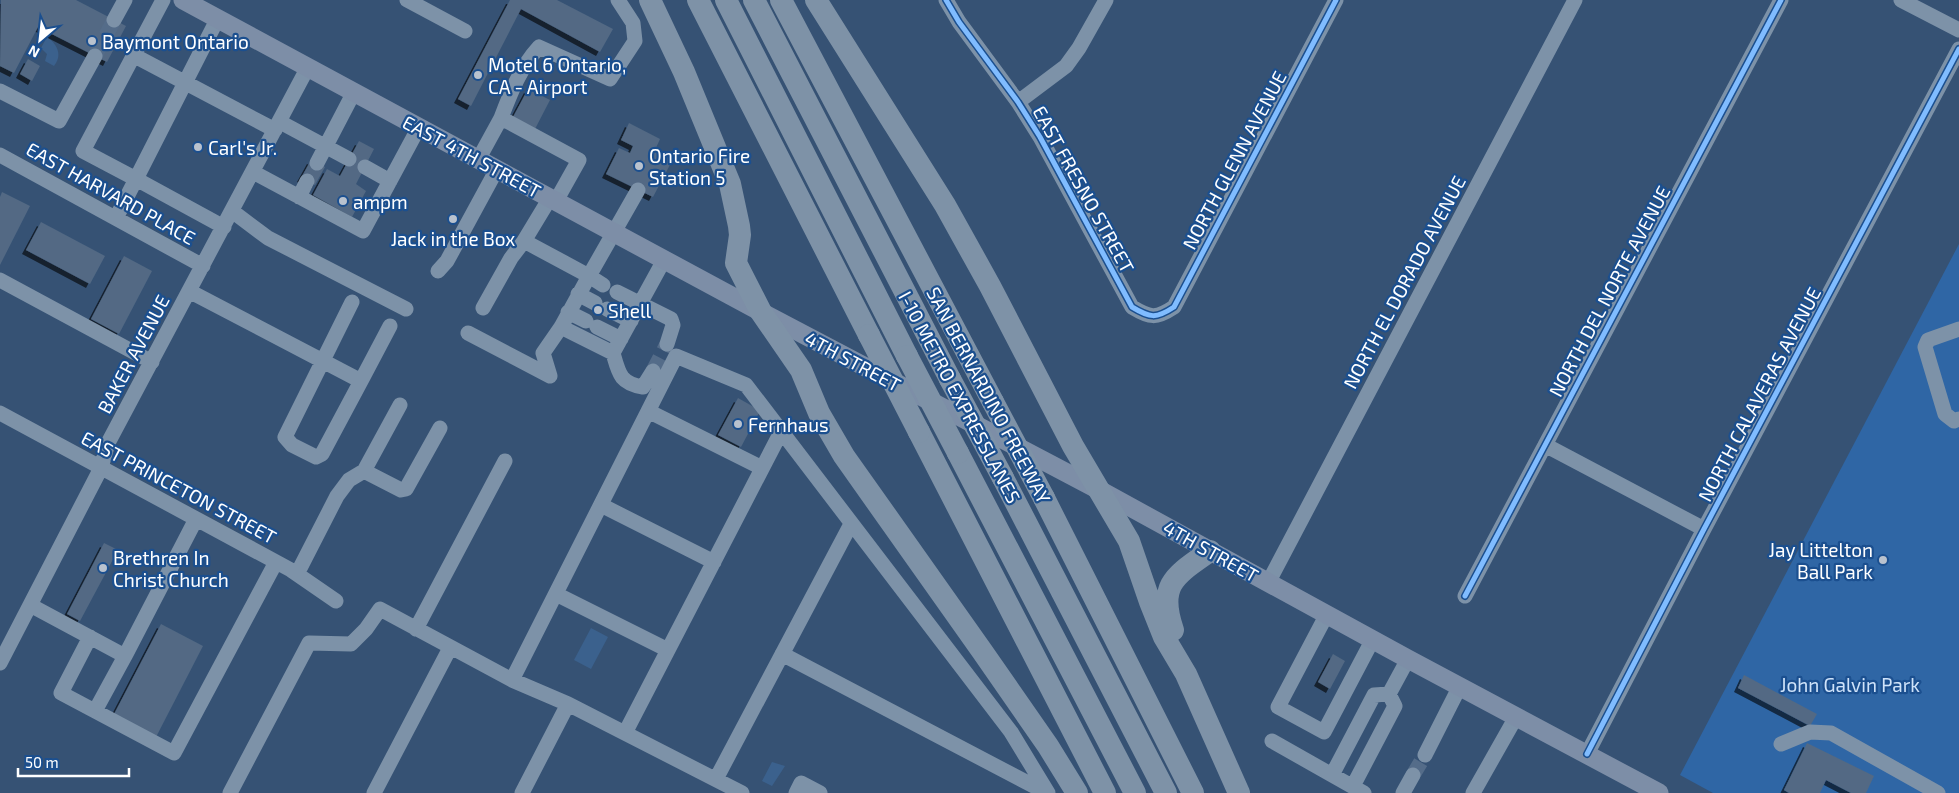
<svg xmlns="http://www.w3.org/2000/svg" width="1959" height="793" font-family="'Exo 2',sans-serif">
<defs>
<filter id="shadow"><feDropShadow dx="-4" dy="4" stdDeviation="0" flood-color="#0009"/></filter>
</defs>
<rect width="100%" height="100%" fill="#365274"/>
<path fill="#2f66a5" d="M1959 244V793H1713L1680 775Z"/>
<path fill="#3b618d" d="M47 37C57 44 63 55 54 66L45 61 47 54 41 48Z
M591 628 608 637 591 669 574 660Z
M772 762 785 766 772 786 762 781Z"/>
<path fill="#526984" filter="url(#shadow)" d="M1 0H76L126 26 107 62 38 27 14 73 0 66Z
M510 0H557L613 29 600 52 521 9 471 106 458 99Z
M28 59 40 66 32 81 20 74Z
M528 89 550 100 535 129 513 117Z
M629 123 660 139 655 150 673 159 653 197 606 174 619 148 630 153 633 146 621 140Z
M359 141 374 149 356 184 366 191 352 217 313 195 327 169 340 176Z
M311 160 325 167 315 185 301 178Z
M2 192 30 206 0 265V197Z
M41 222 105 256 90 284 26 250Z
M124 256 152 271 119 334 91 319Z
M738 398 754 407 759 413 741 447 718 435Z
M104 543 118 550 80 621 67 614Z
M161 624 203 646 155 739 113 716Z
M1333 654 1345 661 1330 689 1318 682Z
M1744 675 1817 714 1810 726 1738 688Z
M1807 743 1874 776 1866 793H1851L1826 780 1820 793H1789L1784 790Z"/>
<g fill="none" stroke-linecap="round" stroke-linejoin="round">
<path stroke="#546c89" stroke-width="15" stroke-dasharray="15 8" stroke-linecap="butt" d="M95 56 114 20
M653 371 667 344
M1413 775 1425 755"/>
<path stroke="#7d92a8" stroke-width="15" d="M163 0 83 151 136 179 218 18
M407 0 465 31
M946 0 959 22 1018 102 1040 137 1132 307C1150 318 1156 319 1174 307L1336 0
M1901 0 1959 30
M114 20 125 0
M133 55 275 130
M0 91 59 121 95 56
M1018 102 1066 66 1079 48 1106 0
M501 118C511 92 520 68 539 47L610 79 635 41 633 23 618 0
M280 122 349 159
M0 155 203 266
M478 160 501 118 579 160 556 201
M317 163 354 92
M365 167 390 181
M253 172 363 231 419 127
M299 197 307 181
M550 198 524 241 589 276 638 190
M232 211 268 238 406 309
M116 218 136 179 224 227
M438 271 447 261 497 169
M0 280 152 362
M189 291 361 381 390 326
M617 292 671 319 673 325 667 344
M578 294 595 303
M352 302 285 437 292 445 316 457 322 454 361 381
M483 308 511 258 524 241
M607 309 631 321
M568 312 586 321
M561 327 613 353 664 260
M597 327 621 339
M1959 329 1928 340 1925 347 1945 414 1954 421 1959 419
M468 333 550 376
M613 353C619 374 620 383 643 387L653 371
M550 376 543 353 561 327 589 276 603 285
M648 411 762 468
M0 413 291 570 336 601
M1545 445 1704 529
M364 471 400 405
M601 505 714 562
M297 574 337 496 349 480 364 471 401 490 406 489 440 428
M1268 583 1575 0
M556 594 668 650
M1465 596 1781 0
M30 605 125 656 196 519
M1327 614 1278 707 1324 732 1373 639
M416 629 505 461
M90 637 61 693 174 753 276 562
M782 654 1047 793
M0 663 101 468 108 443 308 67
M1389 694 1408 659
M568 704 742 793
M95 711 125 656
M625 733 781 432
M1272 741 1332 775
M1781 744 1810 732 1831 733 1938 793
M1587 754 1704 529 1959 49
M1425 755 1460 686
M716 779 851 524
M1353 786 1395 706 1389 694
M230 793 309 643 351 644 366 629 380 609 512 680
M374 793 450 648
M522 793 568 704 512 680 676 356 746 385 1011 732 1048 793
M796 793 801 783 820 793
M1364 793 1332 775 1374 695 1389 694
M1403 793 1413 775
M1473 793 1516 717"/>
<path stroke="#7d8ea7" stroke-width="19" d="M183 0 761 312 1101 491 1408 659 1659 793"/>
<path stroke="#7e92a7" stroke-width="22" d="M650 0 684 72 730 184 739 226 740 235 736 263 761 312 801 370 819 413 844 456 982 651 1048 746 1077 793
M698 0 869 335
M726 0 907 356
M754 0 950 379
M781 0 993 402
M816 0 945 205 990 286 1073 446 1129 541 1150 602 1164 637 1186 674 1239 793
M919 432 1105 793
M958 453 1135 793
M1003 478 1166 793
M1044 498 1193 793
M1173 630C1157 584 1176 575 1210 551"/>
<path stroke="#7e92a7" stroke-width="22" d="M869 335 919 432
M907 356 958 453
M950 379 1003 478
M993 402 1044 498"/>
<defs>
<path id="cycleway" d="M946 0 959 22 1018 102 1040 137 1132 307C1150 318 1156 319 1174 307L1336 0
M1465 596 1781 0
M1587 754 1704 529 1959 49"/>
</defs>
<use href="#cycleway" stroke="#1b4f8f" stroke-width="8"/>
<use href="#cycleway" stroke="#80bcff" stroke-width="5"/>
</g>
<g fill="#b9c2ce" stroke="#1b4f8f" stroke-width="2">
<circle cx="92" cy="41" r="5"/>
<circle cx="478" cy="75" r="5"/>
<circle cx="198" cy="147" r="5"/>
<circle cx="639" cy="166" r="5"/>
<circle cx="343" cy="201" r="5"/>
<circle cx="453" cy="219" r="5"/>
<circle cx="598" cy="310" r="5"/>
<circle cx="738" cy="424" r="5"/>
<circle cx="1883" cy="560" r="5"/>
<circle cx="103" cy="568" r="5"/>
</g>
<g text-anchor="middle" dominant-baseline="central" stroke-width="4.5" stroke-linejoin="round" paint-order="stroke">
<g font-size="19" fill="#fff" stroke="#1b4f8f" text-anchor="start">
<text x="102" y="41">Baymont Ontario</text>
<text x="488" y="64">Motel 6 Ontario,<tspan x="488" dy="22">CA - Airport</tspan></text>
<text x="208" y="147">Carl's Jr.</text>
<text x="649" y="155">Ontario Fire<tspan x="649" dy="22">Station 5</tspan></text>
<text x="353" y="201">ampm</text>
<text x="453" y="238" text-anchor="middle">Jack in the Box</text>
<text x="608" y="310">Shell</text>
<text x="748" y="424">Fernhaus</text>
<text x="1873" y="549" text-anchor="end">Jay Littelton<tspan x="1873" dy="22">Ball Park</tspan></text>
<text x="113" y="557">Brethren In<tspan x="113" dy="22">Christ Church</tspan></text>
</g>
<g font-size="19" fill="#fff" stroke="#1b4f8f">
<text transform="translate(472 156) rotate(28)">EAST 4TH STREET</text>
<text transform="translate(1234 160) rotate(-62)">NORTH GLENN AVENUE</text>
<text transform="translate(1084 189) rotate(61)">EAST FRESNO STREET</text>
<text transform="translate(111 193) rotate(29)">EAST HARVARD PLACE</text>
<text transform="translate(1404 282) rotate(-62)">NORTH EL DORADO AVENUE</text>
<text transform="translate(1609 291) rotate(-62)">NORTH DEL NORTE AVENUE</text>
<text transform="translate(133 354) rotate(-62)">BAKER AVENUE</text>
<text transform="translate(853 361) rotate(28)">4TH STREET</text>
<text transform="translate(1759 394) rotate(-62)">NORTH CALAVERAS AVENUE</text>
<text transform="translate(989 395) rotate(62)">SAN BERNARDINO FREEWAY</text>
<text transform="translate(960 397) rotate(62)">I-10 METRO EXPRESSLANES</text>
<text transform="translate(179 487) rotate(28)">EAST PRINCETON STREET</text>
<text transform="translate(1211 551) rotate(29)">4TH STREET</text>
</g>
<g font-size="19" fill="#cfe3fa" stroke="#1b4f8f">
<text x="1850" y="684">John Galvin Park</text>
</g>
</g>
<g transform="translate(40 40) rotate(208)" stroke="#1b4f8f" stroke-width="4" paint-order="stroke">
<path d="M0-4L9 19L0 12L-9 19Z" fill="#ffffff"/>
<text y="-8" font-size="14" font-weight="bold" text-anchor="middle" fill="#ffffff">N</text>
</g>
<path d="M18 768v8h111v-8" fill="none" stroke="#ffffff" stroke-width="2.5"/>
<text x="25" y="768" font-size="15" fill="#ffffff" stroke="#1b4f8f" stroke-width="4" paint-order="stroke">50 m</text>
</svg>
